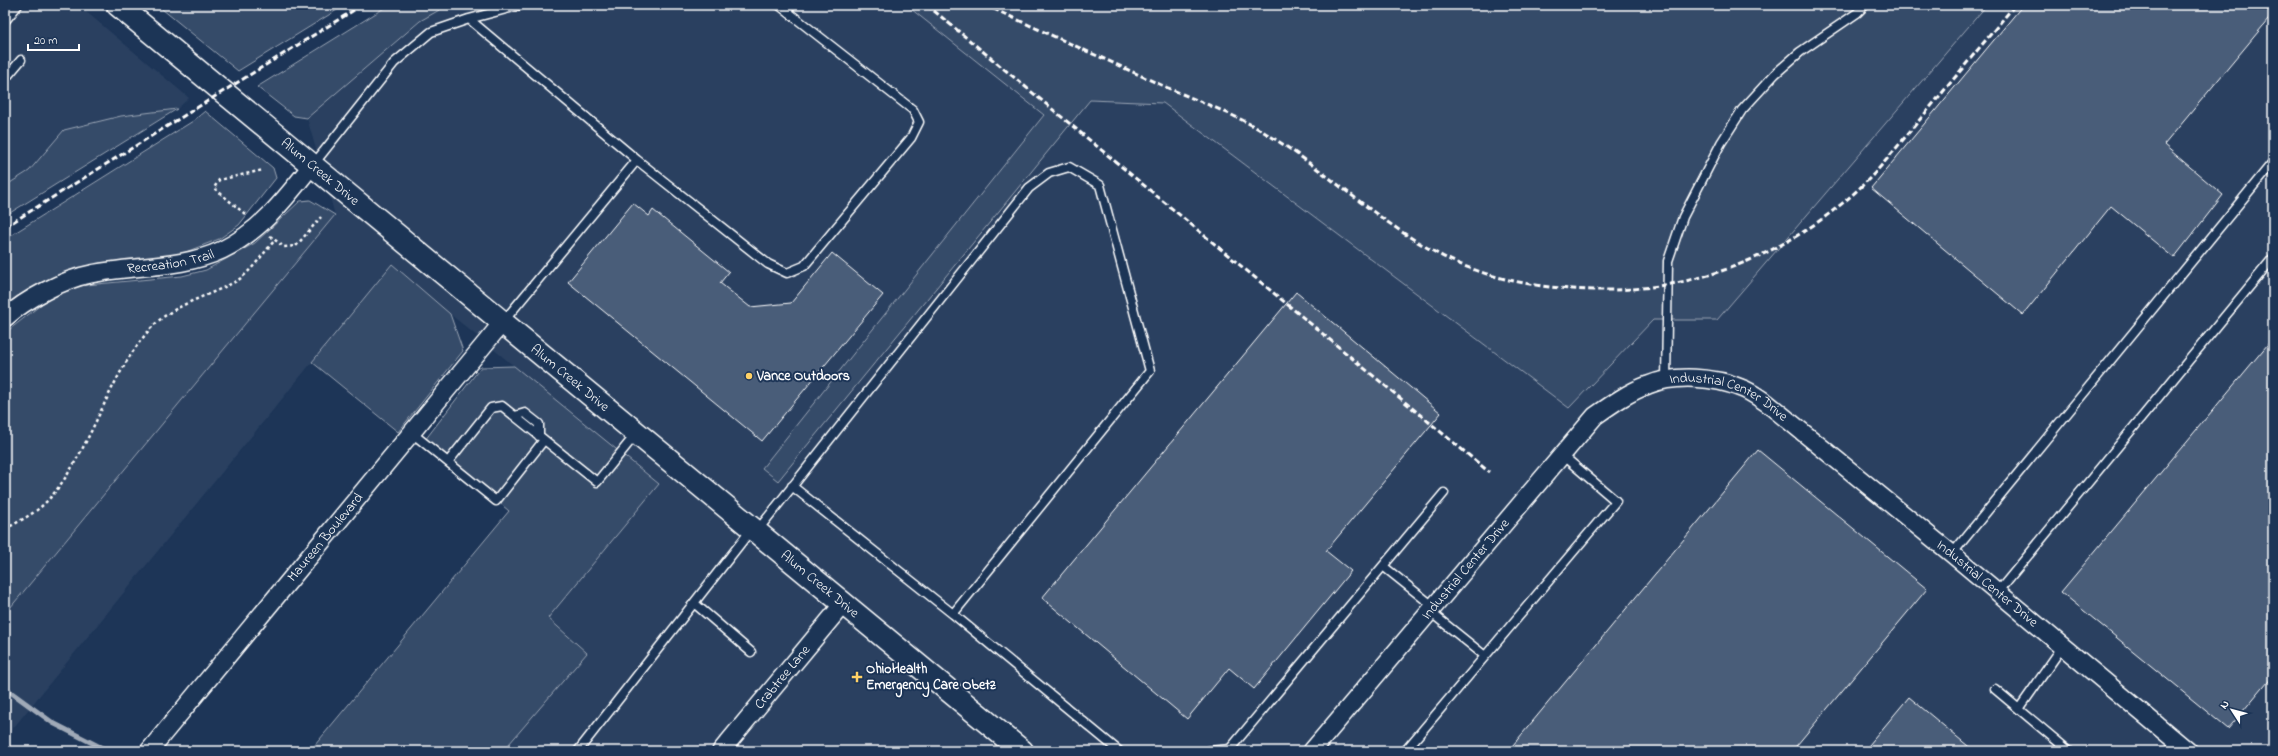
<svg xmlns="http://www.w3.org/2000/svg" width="2278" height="756" font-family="'Indie Flower',sans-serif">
<rect width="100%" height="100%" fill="#1d3557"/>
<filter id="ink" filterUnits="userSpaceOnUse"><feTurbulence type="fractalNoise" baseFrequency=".025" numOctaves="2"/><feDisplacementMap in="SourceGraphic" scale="8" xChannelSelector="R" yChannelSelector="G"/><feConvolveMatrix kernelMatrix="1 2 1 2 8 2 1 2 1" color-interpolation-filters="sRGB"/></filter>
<g filter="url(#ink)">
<path fill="#2a4161" d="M5 5H78L189 98 177 109 121 116 64 130 29 171 5 186Z
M448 5H906L1044 115 762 468 778 481 1089 100 1163 103 1569 408 1653 320H1717L1987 5H2273V751H503L586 653 548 618 659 484 450 314 392 264 5 738V614L335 215 307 118 421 21Z"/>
<path fill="#364b69" stroke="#9aa5b4" d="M157 5H345L238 71Z
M389 5H448L420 21 307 118 294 116 257 87Z
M906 5H1987L1717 320H1653L1569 408 1163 103 1090 100 778 481 762 468 1044 115Z
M177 109 5 216V186L29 171 64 130 121 116Z
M205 111 273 168 276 178 239 225 219 239 178 255 100 263 58 277 26 293 5 307V239L193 121Z
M310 200 335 215 5 614V333L47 300 76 286 182 276 206 270 255 243 300 201Z
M392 264 450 314 463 351 398 432 312 362Z
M514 366 659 484 548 618 587 653 503 751H310L509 511 425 440 481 367Z"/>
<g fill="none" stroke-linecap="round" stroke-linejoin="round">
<path stroke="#a0aab8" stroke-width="5" d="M5 688 53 723 108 751"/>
</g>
<path fill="#4a5d79" stroke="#fff" d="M2023 5H2273V14L2164 145 2223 195 2174 258 2111 206 2023 315 1871 188Z
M633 203 649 216 653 210 729 272 720 283 750 307 791 303 832 253 883 295 762 441 568 282Z
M1296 292 1441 413 1326 551 1351 571 1254 689 1229 668 1187 719 1042 598Z
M2273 338V675L2228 729 2061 592Z
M1758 450 1927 589 1792 751H1508Z
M1909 697 1974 751H1864Z"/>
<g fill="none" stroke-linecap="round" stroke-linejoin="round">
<defs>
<path id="lane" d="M521 5 469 19 637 160 768 264 787 273 804 266 911 138 919 122 913 110 779 5
M5 21 18 5
M5 79 21 60
M313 165 394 63 431 32 469 19
M503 322 637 160
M1666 380 1668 261 1683 217 1721 143 1742 110 1775 74 1800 52 1857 13 1865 5
M515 416 525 413 539 424V436
M412 433 496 501 544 440
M448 462 491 408 502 406 597 482 636 434
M757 531C847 416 938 302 1029 188L1049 173 1069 167 1100 185 1150 371 953 614 792 486
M1952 554 2273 162
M1383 566 1433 606
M1998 592 2273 258
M694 603 751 652
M1429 611 1485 656
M953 614 1119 751
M1995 689 2069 751
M2019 709 2063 646
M1230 749 1444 493
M578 751 751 530
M1209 751 1230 749 1232 751
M1405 751 1616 501 1561 454"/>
<g id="street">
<path id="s1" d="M5 318C26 299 64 279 91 274 135 265 181 269 222 250 261 231 286 198 312 165"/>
<path id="s2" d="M149 751 502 323"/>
<path id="s3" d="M721 751 843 604"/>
<path id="s4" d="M1312 751 1595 416C1612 404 1629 392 1648 385 1675 374 1715 377 1741 388 1750 391 1759 398 1767 403L1952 554 2188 751"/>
</g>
<g id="primary">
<path id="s5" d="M118 5 1022 751"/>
</g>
</defs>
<use href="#lane" stroke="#fff" stroke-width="11"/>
<use href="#street" stroke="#fff" stroke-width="20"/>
<use href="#primary" stroke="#fff" stroke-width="25"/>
<path stroke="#fff" stroke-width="2.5" stroke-dasharray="3 3" stroke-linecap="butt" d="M245 214 214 188 219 180 263 170
M270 236 284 247 296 246 321 217
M5 529C20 521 36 513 48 500 92 452 107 375 153 326 175 303 211 296 238 280 250 273 265 251 275 240"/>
<use href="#lane" stroke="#1d3557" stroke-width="8"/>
<use href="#street" stroke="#1d3557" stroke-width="17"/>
<use href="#primary" stroke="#1d3557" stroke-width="22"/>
<path stroke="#fff" stroke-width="3" stroke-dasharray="6 3" stroke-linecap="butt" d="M927 5 1489 472
M985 5C1046 33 1107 60 1168 88 1198 101 1229 112 1257 128 1324 167 1378 224 1448 259 1495 281 1545 289 1596 290 1698 292 1793 253 1866 182 1886 162 1903 139 1922 117 1953 80 1984 42 2015 5
M5 227 362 5"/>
</g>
</g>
<g fill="#ffd166" stroke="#1d3557" stroke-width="1.5">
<circle cx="749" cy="376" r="4"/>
<path d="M855 671h4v4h4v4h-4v4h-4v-4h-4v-4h4z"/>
</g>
<g text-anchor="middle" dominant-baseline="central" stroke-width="4" stroke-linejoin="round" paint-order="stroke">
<g font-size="14" fill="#fff" stroke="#1d3557">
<text stroke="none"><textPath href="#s5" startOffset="262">Alum Creek Drive</textPath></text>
<text stroke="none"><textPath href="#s1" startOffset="178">Recreation Trail</textPath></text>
<text stroke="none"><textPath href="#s5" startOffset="586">Alum Creek Drive</textPath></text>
<text stroke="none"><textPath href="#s4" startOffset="586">Industrial Center Drive</textPath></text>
<text stroke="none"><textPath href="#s2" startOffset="277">Maureen Boulevard</textPath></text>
<text stroke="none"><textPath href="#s4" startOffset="238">Industrial Center Drive</textPath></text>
<text stroke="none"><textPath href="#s4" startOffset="910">Industrial Center Drive</textPath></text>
<text stroke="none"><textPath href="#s5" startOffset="910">Alum Creek Drive</textPath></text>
<text stroke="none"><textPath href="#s3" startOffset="96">Crabtree Lane</textPath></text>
</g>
<g font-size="14" font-weight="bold" fill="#fff" stroke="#1d3557" text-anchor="start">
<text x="757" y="376">Vance Outdoors</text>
<text x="866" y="669">OhioHealth<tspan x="866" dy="16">Emergency Care Obetz</tspan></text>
</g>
</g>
<rect width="2278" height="756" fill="none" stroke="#1d3557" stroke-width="20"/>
<rect x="10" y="10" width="2258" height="736" fill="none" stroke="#fff" stroke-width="1.5" filter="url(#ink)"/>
<g transform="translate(2232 710) rotate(306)" stroke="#1d3557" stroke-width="3" paint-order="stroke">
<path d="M0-3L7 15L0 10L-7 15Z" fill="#ffffff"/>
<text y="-6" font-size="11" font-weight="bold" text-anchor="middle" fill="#ffffff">N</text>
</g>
<path d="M28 44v6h51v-6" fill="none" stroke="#ffffff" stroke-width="2"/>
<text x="34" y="44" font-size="12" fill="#ffffff" stroke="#1d3557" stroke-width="3" paint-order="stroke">20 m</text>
</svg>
